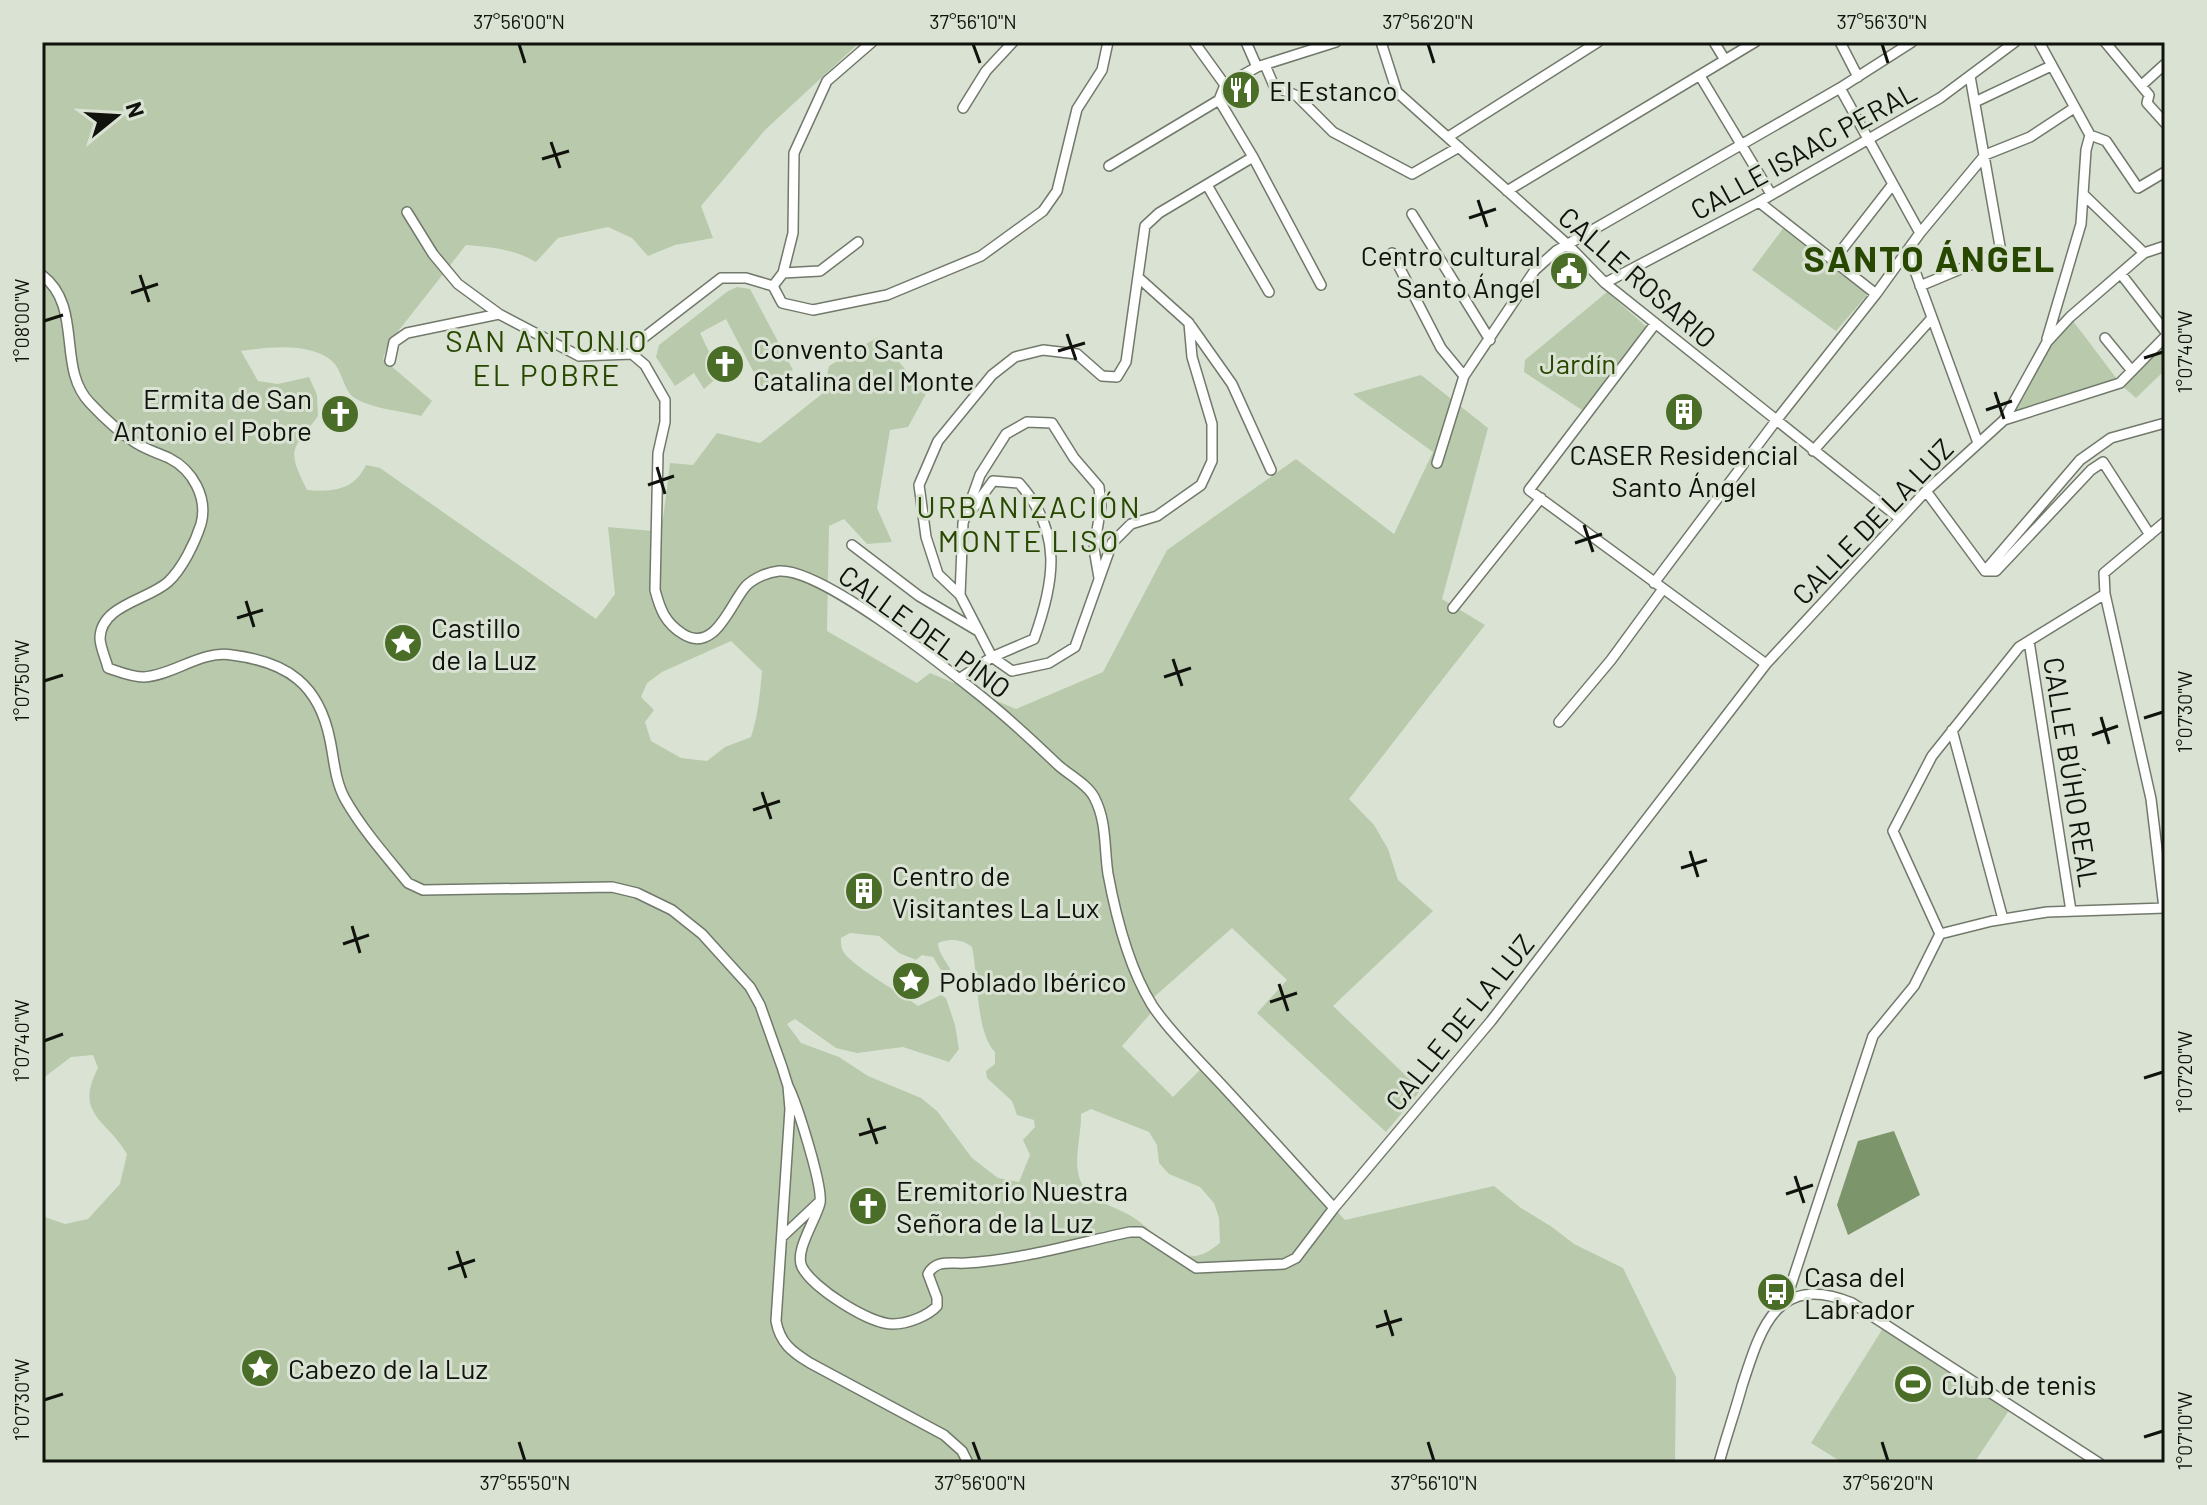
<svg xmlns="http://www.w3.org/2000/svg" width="2207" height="1505" font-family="Barlow,sans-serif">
<rect width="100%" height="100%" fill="#dae3d3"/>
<path fill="#b8caab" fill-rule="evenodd" d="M42 42H860L765 130 701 206 713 238 675 245 648 256 632 238 608 227 558 238 536 262C514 249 491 247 466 245L388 344 383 359 432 401 421 416C403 411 363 408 350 394 343 385 341 369 332 361 310 342 267 347 241 351L258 381 278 384 309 377 317 395 318 416C292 451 286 448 307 490 331 492 354 491 366 465L380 468 596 619 615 594 608 527 653 531 663 519 670 463 693 465 717 433 760 443 823 393 829 366 878 337 926 394 908 427 890 430 877 508 892 542 867 544 844 519 829 526 827 631 917 683 930 673 1016 709 1103 672 1167 550 1296 459 1394 534 1433 452 1353 394 1421 375 1488 428 1442 599 1485 625 1349 799 1374 825 1388 849 1398 880 1433 911 1333 1006 1421 1090 1386 1132 1257 1013 1287 980 1232 928 1153 998 1152 1012 1122 1046 1173 1097 1201 1069 1345 1220 1494 1186 1521 1208 1552 1227 1574 1244 1623 1268 1676 1377 1675 1463H42V1216L65 1224 88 1219 120 1184 127 1154C106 1118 74 1115 98 1068L93 1055 71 1057 42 1079ZM731 641 762 671C760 694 758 716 751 737L725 747 707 761 681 758 651 741 645 722 654 710 641 697 647 683 662 672ZM850 933 879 936 899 953 916 960 922 955 933 957 944 975 953 976C950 964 938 955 938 943 949 938 963 939 972 947 978 974 976 1034 995 1052V1064L986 1071 987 1078 1012 1101 1017 1115 1034 1120 1035 1127 1023 1140 1030 1155 1019 1182 998 1178 972 1158 937 1111 921 1098 868 1076 839 1057 801 1043 787 1024 795 1019 836 1048 857 1053 903 1047 949 1062 959 1049 955 1025 946 998 941 995 918 1006C902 994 850 965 843 951 841 948 841 942 841 938ZM1091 1109 1149 1132 1157 1145 1159 1163 1169 1174 1200 1187 1214 1203 1219 1218 1220 1243C1212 1249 1204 1256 1193 1256 1170 1255 1150 1227 1131 1216 1116 1207 1094 1202 1084 1187 1070 1169 1082 1135 1081 1114Z
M1784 227 1868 294 1836 331 1752 270Z
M737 287 750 289 793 370 762 388 726 319 700 333 720 375 704 389 694 373 675 386 656 357 659 345 728 291Z
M1607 292 1649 329 1585 412 1524 372 1525 360Z
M2070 317 2120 383 2165 337V370L2136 398 2120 384 2004 420 2047 342Z
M1885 1325 2012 1406 1974 1463H1843L1811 1443Z"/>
<path fill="#7d956a" d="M1894 1131 1920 1195 1848 1235 1837 1205 1858 1141Z"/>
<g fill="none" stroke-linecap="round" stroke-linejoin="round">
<defs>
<path id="minor" d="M1194 42 1225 85
M1246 42 1257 67
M1381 42 1397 92 1567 244 1605 283 1899 518
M1714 42 1725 60
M1840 42 1858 77
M2039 42 2090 135 2086 150 2081 224 2047 339
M2105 42 2149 95 2147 103 2165 123
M1265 65 1274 86 1297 96 1333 132 1412 174 1459 147
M1700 76 1771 194
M2143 84 2165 64
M1840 88 1920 233
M1219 100 1253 157 1321 285
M1975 102 2051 66
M963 108 986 71 1013 42
M2090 135 2106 141 2138 188 2165 172
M1448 137 1598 42
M1109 166 1219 100 1225 85 1257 67 1336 42
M1207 185 1269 292
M1507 191 1755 42
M2083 194 2144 253
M1759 202 1876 294
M407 212 433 254 458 284 499 314 579 356 632 354 645 365 665 400V422L658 453 655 590C660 609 665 623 683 634 715 654 730 604 746 586 754 578 768 572 779 571 820 568 937 661 972 689 1003 713 1030 738 1058 765 1069 775 1087 784 1094 797 1107 821 1104 848 1108 874 1116 917 1129 968 1152 1005 1169 1031 1198 1059 1220 1083 1258 1124 1296 1166 1334 1208
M1412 214 1490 340
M1908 252 1978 443
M1392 253 1441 348 1464 376
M1833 261 1893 184
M783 273 820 271 858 242
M2121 274 2165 331
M42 275C84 307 56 368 90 403 104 418 119 432 136 443 147 450 158 453 169 458 193 470 208 498 201 524 195 543 182 569 168 582 148 600 101 605 100 638 100 647 106 659 108 668 120 672 131 677 144 677 174 675 201 650 232 655 287 662 319 684 330 740 334 759 335 781 345 799 362 829 386 856 408 883L423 890 612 887 637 893 672 910 702 934 750 987 760 1005 782 1067 788 1086 790 1109 776 1321C780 1343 792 1352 810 1363L944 1435 962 1451 968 1463
M1139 278 1189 323 1192 357 1212 424V461L1201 485 1157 516 1131 524 1112 543 1075 647 1049 663 1012 671 992 657 960 595 938 574 926 537 919 485 938 441 992 375 1015 357 1043 350 1077 354 1102 376 1117 377 1126 362 1145 226 1159 213 1253 157
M1605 283 1759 202 1940 98 2015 42
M773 286 783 273 793 233 794 153 827 81 872 42
M1920 286 2001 252 1970 76
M1655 324 1529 490 1766 664
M1191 326 1232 384 1271 470
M2105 338 2132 371
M632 354 638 342 721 278H746L773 286 782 303 813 310 887 295 981 256 1043 211 1057 191 1077 109 1102 70 1108 42
M390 361 394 342 407 333 499 314
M2004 420 2120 383 2165 337
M1813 451 1932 318
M1437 463 1464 376 1535 270 1556 251 1840 88 1912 42
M1926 491 1985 571 2080 460 2111 438 2165 423
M852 545 919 596 978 631
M1985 571H1996L2091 470 2103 462 2150 535
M1654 583 1775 422 1876 294 1920 233 1985 155 2030 137 2074 108
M2105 594 2151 799 2164 908
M960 595 963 523 980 475 1006 434 1027 422 1052 423 1074 458 1099 487 1101 506 1094 549 1099 578
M1453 608 1541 498
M2029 641 2071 911
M959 679 992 657 1034 639C1055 581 1063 532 1019 483L993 481 969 514
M1559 722 1611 660 1663 589
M1952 730 2003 919
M1940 934 1893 831 1932 756 2019 647 2105 594 2104 573 2165 522
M1940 934 1992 921 2047 912 2165 908
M788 1086C797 1104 823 1186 820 1203 816 1220 794 1251 802 1267 813 1288 869 1324 893 1324 907 1324 928 1316 937 1306V1298L928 1274C936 1259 951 1264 966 1263 1021 1260 1077 1243 1130 1232H1141L1196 1268 1284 1264 1296 1258 1334 1208 1491 1021 1766 664 1926 491 2004 420 2047 342 2070 317 2144 253 2165 246
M782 1237 818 1203
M1786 1300 1873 1036 1914 986 1940 934
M1719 1463C1726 1437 1735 1412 1742 1386 1761 1327 1777 1272 1852 1303L2099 1463"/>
</defs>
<use href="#minor" stroke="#71796b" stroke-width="12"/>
<use href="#minor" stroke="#fff" stroke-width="9"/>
</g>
<path fill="none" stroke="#10130d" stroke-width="3" d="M519 44 525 63M973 44 980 63M1428 44 1434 63M1882 44 1888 63M551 142 560 168M542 159 569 151M1478 200 1487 227M1469 218 1496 209M140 275 149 302M131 293 158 284M44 321 63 315M1067 334 1076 360M1058 351 1085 343M2144 358 2163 352M1995 392 2004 419M1986 410 2012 401M657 467 665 494M648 485 674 476M1584 525 1593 552M1575 543 1602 534M246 601 254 627M237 618 263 610M1173 659 1182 686M1164 677 1191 668M44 681 63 675M2101 717 2109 744M2144 718 2163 712M2092 735 2118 726M762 792 771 819M753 810 780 801M1690 851 1698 877M1681 868 1707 860M352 926 360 953M343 944 369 935M1279 984 1288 1011M1270 1002 1297 993M44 1041 63 1034M2144 1078 2163 1072M868 1118 877 1144M859 1135 886 1127M1795 1176 1804 1203M1786 1194 1813 1185M457 1251 466 1278M448 1269 475 1260M1385 1310 1393 1336M1376 1327 1402 1319M44 1400 63 1394M2144 1437 2163 1431M519 1442 525 1461M973 1442 980 1461M1428 1442 1434 1461M1882 1442 1888 1461"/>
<defs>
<symbol id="restaurant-disc" viewBox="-11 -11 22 22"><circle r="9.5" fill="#4a6e27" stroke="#dae3d3"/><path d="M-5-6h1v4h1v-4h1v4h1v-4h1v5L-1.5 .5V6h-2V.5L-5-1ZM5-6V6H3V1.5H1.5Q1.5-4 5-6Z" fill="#fff"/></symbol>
<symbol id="civic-disc" viewBox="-11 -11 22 22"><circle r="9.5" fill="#4a6e27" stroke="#dae3d3"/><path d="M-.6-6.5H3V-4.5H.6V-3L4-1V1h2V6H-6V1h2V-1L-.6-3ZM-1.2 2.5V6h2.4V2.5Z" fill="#fff"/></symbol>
<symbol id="church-disc" viewBox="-11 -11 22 22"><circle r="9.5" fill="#4a6e27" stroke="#dae3d3"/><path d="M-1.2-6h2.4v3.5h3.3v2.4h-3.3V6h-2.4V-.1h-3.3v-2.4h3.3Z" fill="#fff"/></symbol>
<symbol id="building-disc" viewBox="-11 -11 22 22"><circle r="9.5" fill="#4a6e27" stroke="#dae3d3"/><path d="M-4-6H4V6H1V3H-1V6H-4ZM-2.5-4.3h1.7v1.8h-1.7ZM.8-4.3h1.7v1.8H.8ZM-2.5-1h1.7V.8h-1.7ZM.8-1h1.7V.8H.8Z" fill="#fff"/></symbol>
<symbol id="sight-disc" viewBox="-11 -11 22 22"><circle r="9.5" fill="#4a6e27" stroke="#dae3d3"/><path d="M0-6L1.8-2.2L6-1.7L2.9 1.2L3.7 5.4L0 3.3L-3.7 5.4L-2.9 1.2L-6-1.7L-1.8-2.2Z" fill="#fff"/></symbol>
<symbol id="bus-disc" viewBox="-11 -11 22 22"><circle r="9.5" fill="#4a6e27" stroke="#dae3d3"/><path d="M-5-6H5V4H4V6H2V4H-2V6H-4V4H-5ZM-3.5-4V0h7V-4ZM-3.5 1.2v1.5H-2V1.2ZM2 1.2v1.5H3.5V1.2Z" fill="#fff"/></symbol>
<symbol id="stadium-disc" viewBox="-11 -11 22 22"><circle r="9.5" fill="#4a6e27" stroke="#dae3d3"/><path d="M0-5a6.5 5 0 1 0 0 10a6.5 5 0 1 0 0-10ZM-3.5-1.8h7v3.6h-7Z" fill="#fff"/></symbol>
</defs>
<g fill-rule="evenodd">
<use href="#restaurant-disc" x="1219" y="68" width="44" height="44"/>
<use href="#civic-disc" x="1547" y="249" width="44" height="44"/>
<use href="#church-disc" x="703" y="342" width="44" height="44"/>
<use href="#building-disc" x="1662" y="390" width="44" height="44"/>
<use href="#church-disc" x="318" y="392" width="44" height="44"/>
<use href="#sight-disc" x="381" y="621" width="44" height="44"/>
<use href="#building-disc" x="842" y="869" width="44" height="44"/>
<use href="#sight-disc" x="889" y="959" width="44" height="44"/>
<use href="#church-disc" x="846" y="1184" width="44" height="44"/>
<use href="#bus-disc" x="1754" y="1270" width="44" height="44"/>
<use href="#sight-disc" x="238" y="1346" width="44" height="44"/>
<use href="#stadium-disc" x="1891" y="1362" width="44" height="44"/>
</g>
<g text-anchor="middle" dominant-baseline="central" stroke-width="6" stroke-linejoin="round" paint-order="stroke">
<g font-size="28" fill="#10130d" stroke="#dae3d3" text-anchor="start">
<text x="1269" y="90">El Estanco</text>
<text x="1541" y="255" text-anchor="end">Centro cultural<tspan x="1541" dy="32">Santo Ángel</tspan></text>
<text x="753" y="348">Convento Santa<tspan x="753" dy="32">Catalina del Monte</tspan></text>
<text x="312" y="398" text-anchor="end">Ermita de San<tspan x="312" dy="32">Antonio el Pobre</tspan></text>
<text x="1684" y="454" text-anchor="middle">CASER Residencial<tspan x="1684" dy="32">Santo Ángel</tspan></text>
<text x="431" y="627">Castillo<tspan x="431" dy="32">de la Luz</tspan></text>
<text x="892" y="875">Centro de<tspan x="892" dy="32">Visitantes La Lux</tspan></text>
<text x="939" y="981">Poblado Ibérico</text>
<text x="896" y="1190">Eremitorio Nuestra<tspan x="896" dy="32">Señora de la Luz</tspan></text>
<text x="1804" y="1276">Casa del<tspan x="1804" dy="32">Labrador</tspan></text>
<text x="288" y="1368">Cabezo de la Luz</text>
<text x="1941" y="1384">Club de tenis</text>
</g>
<g font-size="28" fill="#10130d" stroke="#dae3d3">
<text transform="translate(1803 150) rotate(-29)">CALLE ISAAC PERAL</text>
<text transform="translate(1638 277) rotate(41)">CALLE ROSARIO</text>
<text transform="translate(1872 521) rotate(-46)">CALLE DE LA LUZ</text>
<text transform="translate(925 631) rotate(36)">CALLE DEL PINO</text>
<text transform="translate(2072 772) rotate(81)">CALLE BÚHO REAL</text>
<text transform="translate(1459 1022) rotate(-51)">CALLE DE LA LUZ</text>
</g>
<g font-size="28" fill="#284600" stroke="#dae3d3">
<text x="1578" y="363">Jardín</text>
</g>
<g font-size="30" letter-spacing="2" fill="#284700" stroke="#dae3d3">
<text x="547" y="340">SAN ANTONIO<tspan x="547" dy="34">EL POBRE</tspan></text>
<text x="1029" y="506">URBANIZACIÓN<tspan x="1029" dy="34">MONTE LISO</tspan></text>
</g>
<g font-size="36" font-weight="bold" letter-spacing="2" fill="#284700" stroke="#dae3d3">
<text x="1930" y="257">SANTO ÁNGEL</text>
</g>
</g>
<rect width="2207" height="1505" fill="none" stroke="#dae3d3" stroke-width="88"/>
<g transform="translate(116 116) rotate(72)" stroke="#dae3d3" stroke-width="6" paint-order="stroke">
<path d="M0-6L14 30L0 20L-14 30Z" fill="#10130d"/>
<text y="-12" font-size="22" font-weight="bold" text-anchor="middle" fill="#10130d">N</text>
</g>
<rect x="44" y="44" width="2119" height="1417" fill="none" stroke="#10130d" stroke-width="3"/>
<g font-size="20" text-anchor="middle" fill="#10130d">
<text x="519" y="29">37°56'00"N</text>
<text x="973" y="29">37°56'10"N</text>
<text x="1428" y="29">37°56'20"N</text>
<text x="1882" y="29">37°56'30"N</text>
<text transform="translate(22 321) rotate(-90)" y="7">1°08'00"W</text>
<text transform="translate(2185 352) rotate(-90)" y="7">1°07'40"W</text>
<text transform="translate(22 681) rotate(-90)" y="7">1°07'50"W</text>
<text transform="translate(2185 712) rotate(-90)" y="7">1°07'30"W</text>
<text transform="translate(22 1041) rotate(-90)" y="7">1°07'40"W</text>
<text transform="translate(2185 1072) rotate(-90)" y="7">1°07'20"W</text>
<text transform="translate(22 1400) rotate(-90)" y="7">1°07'30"W</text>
<text transform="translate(2185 1431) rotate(-90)" y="7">1°07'10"W</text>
<text x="525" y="1490">37°55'50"N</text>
<text x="980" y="1490">37°56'00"N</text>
<text x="1434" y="1490">37°56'10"N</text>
<text x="1888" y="1490">37°56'20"N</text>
</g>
</svg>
